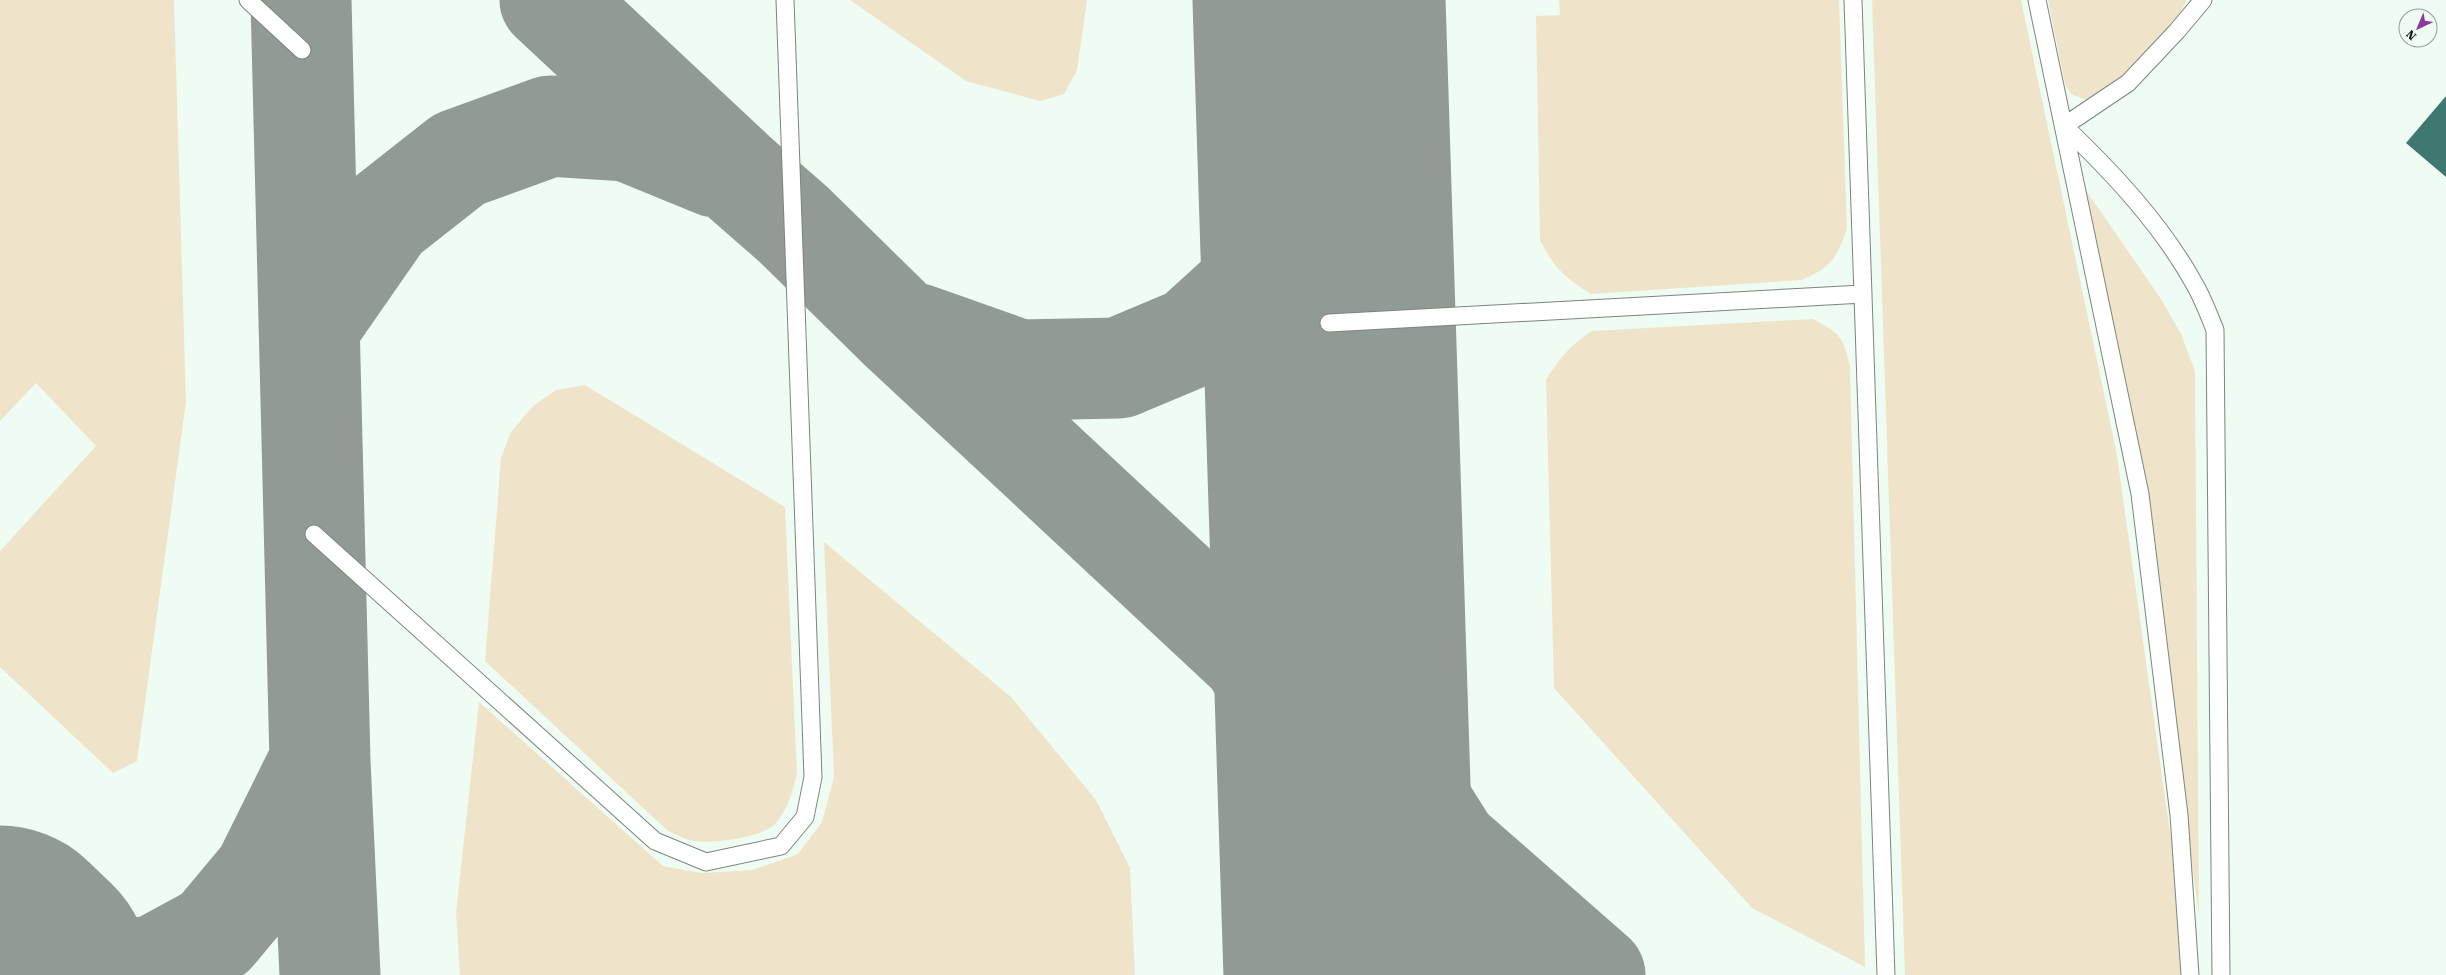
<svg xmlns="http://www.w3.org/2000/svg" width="2446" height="975" font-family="'Roboto Serif',serif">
<rect width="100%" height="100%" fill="#effcf3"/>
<path fill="#efe4ca" d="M0 0H174L186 402 137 761 113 773 0 667V551L96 446 36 383 0 421Z
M850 0H1087L1077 70 1064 94 1040 101 966 81Z
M1559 0H1839L1847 229C1836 259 1831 268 1801 280L1591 294C1566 279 1553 267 1540 240L1536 16 1560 15Z
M1872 0H2021L2117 455 2176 876 2181 975H1905Z
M2048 0H2187L2180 13 2109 95 2086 100 2071 94 2065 84Z
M2074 173 2161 299 2181 334 2195 371 2199 915 2140 494Z
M1813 319C1840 333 1844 338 1850 367L1865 967 1752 908 1554 688 1546 380C1560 358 1570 345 1592 331Z
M585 385 785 507 797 775C792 792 788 809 776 823 763 838 713 844 694 841 685 840 676 834 668 831L485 661 501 458 511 432 533 406 556 390Z
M824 542 1011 697 1096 800 1130 868 1135 975H460L456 913 479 702 663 866 701 873 753 870 798 854 822 822 834 777Z"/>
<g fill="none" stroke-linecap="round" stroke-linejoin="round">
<path stroke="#919b94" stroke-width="101" d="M301 0 320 761 330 975
M550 0 738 176 793 224 898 327 1251 656 1322 770 1348 897
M309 326 384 218 459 159 550 126 628 131 716 167
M914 333 1019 370 1119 368 1193 337 1259 277 1324 159
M1338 616 1388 750 1449 847 1595 975
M0 945 77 973 155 966 214 934 264 874 320 761
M1422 975 1483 941 1557 942"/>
<path stroke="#919b94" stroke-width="253" d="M1319 0 1350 975
M0 952 24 975"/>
</g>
<path fill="#3f7771" d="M2446 96V177L2406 143Z"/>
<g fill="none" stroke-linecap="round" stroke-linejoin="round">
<defs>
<path id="lane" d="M248 0 302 50
M1853 0 1886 975
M2037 0 2140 494 2179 815 2190 975
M2203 0 2177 31 2128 83 2064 126C2113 173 2162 225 2195 285 2203 299 2209 315 2215 330L2221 975
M1329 323 1863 294
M314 534 655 841 706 862 781 846 805 817 813 777 785 0"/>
</defs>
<use href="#lane" stroke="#7a867d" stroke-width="19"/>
<use href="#lane" stroke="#fff" stroke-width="17"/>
</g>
<g transform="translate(2418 28) rotate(224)"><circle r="19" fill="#effcf3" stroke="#959e98"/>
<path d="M0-3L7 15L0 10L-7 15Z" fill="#8e36a2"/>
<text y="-6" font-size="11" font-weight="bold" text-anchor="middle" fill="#0d120f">N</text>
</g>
</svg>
